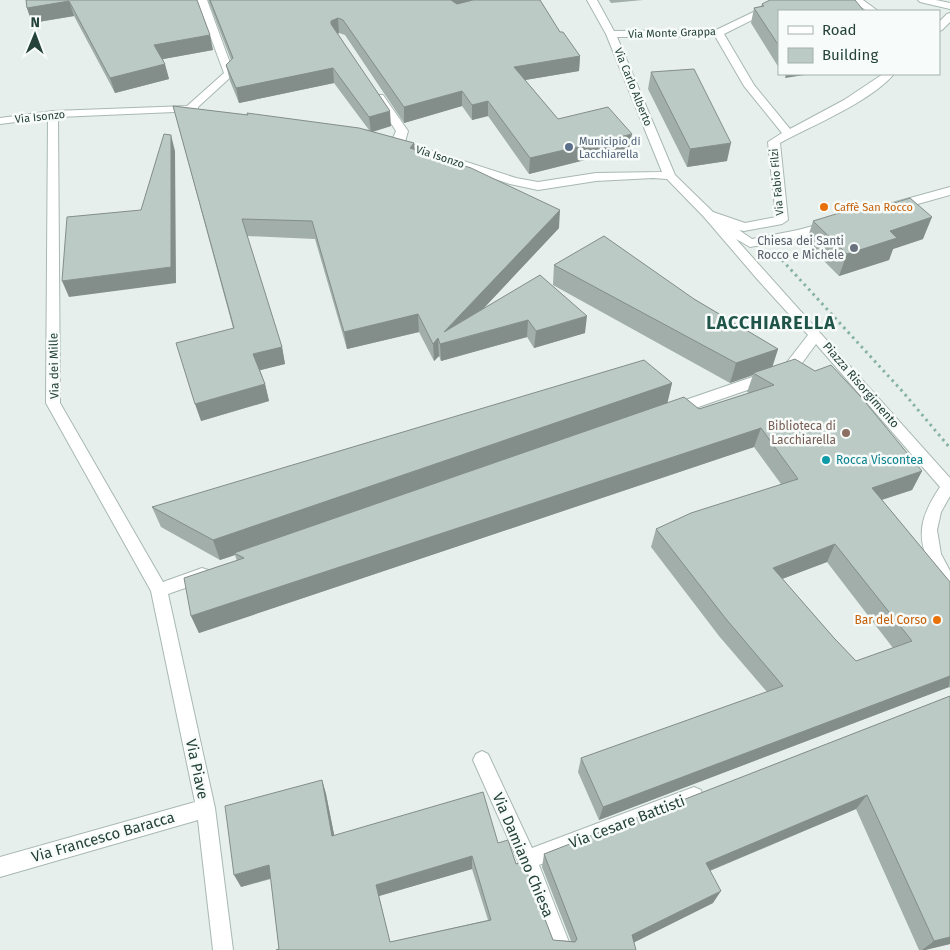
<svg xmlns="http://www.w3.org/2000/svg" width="950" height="950" font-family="'Fira Sans',sans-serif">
<rect width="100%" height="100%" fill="#e6efeb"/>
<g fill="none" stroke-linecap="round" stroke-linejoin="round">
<defs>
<path id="minor" d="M197 0H207L234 74 198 107V111L58 117 60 403 163 582 202 568 208 570 210 575 208 580 168 594 215 808 233 950H213L198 820 0 877V857L195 802 151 591 46 403 48 118 0 124V118L53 111 187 106 224 73Z
M587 0H597L614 31 716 30 766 6H772V10L724 34 754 85 790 129 844 100 883 74H894C870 102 813 125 780 143L788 220 782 224 744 231 739 230 752 239 798 230 831 221 835 222 837 225 835 228 799 238 750 247 736 239 950 478V496L941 512 937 530 941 554 950 571V590C941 587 937 578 932 570 915 537 920 517 940 487L816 344 794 374 678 414 673 415 668 414 666 410 668 406 784 366 808 335 758 280 704 217 667 179 653 178 596 181 538 190 510 184 393 145 391 143 396 131 374 97 375 95H383L408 131 405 142 516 178 538 182 596 173 662 172 606 34ZM715 36 744 86 782 133 768 142 776 217 745 223 713 212 675 175 617 37Z
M851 0H863L878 11H867Z
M918 0H936L950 3V9L920 2Z
M950 13V22L942 30 939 31V22L947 14Z
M950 187V195L896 210 890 206 892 203Z
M482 751 488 754 532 848 694 787 701 790 703 796 701 802 539 865 572 950H552L519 863 473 760 476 754Z"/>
</defs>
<use href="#minor" stroke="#a8b8b2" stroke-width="2"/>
<path stroke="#86b3a5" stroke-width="3" stroke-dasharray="2.5 4" stroke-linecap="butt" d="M782 260 903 392 950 448"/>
<use href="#minor" fill="#fff" fill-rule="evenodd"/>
</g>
<path fill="#a1aea9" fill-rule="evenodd" d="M26 0H197L213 50 163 59 169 79 115 93 74 16 32 23 27 8Z
M208 0H540L560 32 580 56 579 71 525 80 558 119 629 149 529 174 488 116 472 120 462 106 404 123 345 35 339 33 338 34 391 126 373 132 414 143 415 149 559 228 482 310 585 333 534 348 527 337 441 361 439 356 434 361 419 332 347 349 315 239 247 236 282 347 285 364 260 370 265 384 269 401 201 421 233 328 173 106 369 130 334 83 239 103 230 81 226 65 231 60Z
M609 0H643L611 3Z
M762 4 779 11V68L751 23 754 8 761 6Z
M651 72 727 161 687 167 648 89Z
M878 208 923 239 893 249 889 260 839 276 806 243 813 221Z
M554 265 694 299 778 349 772 367 922 471 912 490 882 500 950 582V688L949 687 599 820 578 772 581 758 767 692 719 636 651 547 656 529 781 484 754 447 199 633 191 616 237 561 235 555 220 560 161 527 152 507 672 383 667 403 699 409 749 393 747 392 753 375 730 383 553 285ZM827 562 893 648 856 661 834 638 782 579Z
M950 696V944L925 950H919L856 809 710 871 713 903 634 942 279 949 271 879 241 887 322 780 326 794 334 835 498 843 516 864 553 940 571 941 542 867 544 854ZM472 869 488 920 390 942 379 896Z"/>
<path fill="#838d89" d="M450 0H494L454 10Z
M69 1 74 16 32 23 27 8Z
M338 18 339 33 333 36 331 24V21Z
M210 35 213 50 158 60 154 45Z
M580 56 579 71 513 82 514 67Z
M165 64 169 79 115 93 110 78Z
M333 68 334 83 239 103 236 88Z
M786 74H811L785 78Z
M462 91V106L404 123V107Z
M488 101V116L472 120V105Z
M390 111 391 126 371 132 369 117Z
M632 134 629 149 529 174 530 158Z
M171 135 175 151 176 283 69 297 62 281 171 267Z
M414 143 415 160 410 148Z
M731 143 727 161 687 167 690 149Z
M560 210 559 228 453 341 528 320 527 337 441 361 440 344 444 332Z
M932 217 923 239 893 249 889 260 839 276 847 254 890 231Z
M418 314 419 332 347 349 344 332Z
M587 316 585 333 534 348 536 331Z
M438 338 439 356 434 361 433 344Z
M282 347 285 364 257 371 253 354Z
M778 349 772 368 753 373V375L730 383 736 363Z
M672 383 667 405 234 553 235 555 220 560 213 540Z
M265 384 269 401 201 421 195 404Z
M761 428 754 447 199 633 191 616Z
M922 471 912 490 862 506 872 488Z
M835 544 827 562 766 585 773 568Z
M950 676 949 687 599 820 603 807Z
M322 780 326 794 337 849 332 836Z
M867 795 856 809 699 875 706 863Z
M472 856V869L379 896 376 885Z
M269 865 275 877 241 887 234 875Z
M721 891 713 903 627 946 632 935Z
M950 937V944L925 950H922L934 941Z"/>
<path fill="#bbcac4" stroke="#838d89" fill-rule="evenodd" d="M26 0H197L210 35 154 45 165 64 110 78 69 1 27 8Z
M210 0H451L457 4 473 0H540L560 32H563L580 56 514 67 558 119 608 107 632 134 530 158 488 101 472 105 462 91 404 107 343 20 338 18 331 21V24L390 111 369 117 333 68 236 88 226 65 233 58Z
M770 0H855L864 11H779V46L754 8 764 6 762 4Z
M694 69 731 143 690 149 651 72Z
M173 106 248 115 247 113 359 128 414 143 410 148 471 168 560 210 444 332 540 275 587 316 536 331 528 320 440 344 438 338 433 344 418 314 344 332 312 221 242 219 282 347 253 354 265 384 195 404 176 343 234 328Z
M164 134 171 135V267L62 281 67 217 141 210Z
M910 198 932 217 890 231 897 238 847 254 813 221 872 203 878 208Z
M604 236 694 299 778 349 736 363 554 265Z
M795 359 815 371 831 365 861 397 922 471 872 488 950 582V676L603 807 581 758 783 686 726 619 656 529 691 513 798 479 761 428 191 616 184 578 244 558 234 553 684 397 699 409 774 385 753 373ZM835 544 912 641 856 661 834 638 773 568Z
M644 360 672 383 213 540 152 507Z
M950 696V937L934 941 867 795 706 863 721 891 632 935 636 950H276L279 949 269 865 234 875 225 806 322 780 332 836 483 792 498 843 508 840 516 864 523 862 553 940 575 942 577 939 544 854ZM472 856 491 920 390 942 376 885Z"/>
<circle fill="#5c6f8a" stroke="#f7fbf9" stroke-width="2" cx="569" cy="147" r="5"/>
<g fill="#e8710a" stroke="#f7fbf9" stroke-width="2">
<circle cx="824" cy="207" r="5"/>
<circle cx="937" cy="620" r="5"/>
</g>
<circle fill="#6b7280" stroke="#f7fbf9" stroke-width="2" cx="854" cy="248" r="5"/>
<circle fill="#8d6e63" stroke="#f7fbf9" stroke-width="2" cx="846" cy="433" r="5"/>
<circle fill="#0f9aa8" stroke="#f7fbf9" stroke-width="2" cx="826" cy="460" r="5"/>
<g text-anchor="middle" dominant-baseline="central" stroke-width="5" stroke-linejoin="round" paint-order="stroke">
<g font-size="11" fill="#24423a" stroke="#f7fbf9">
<text transform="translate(672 33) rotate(-2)">Via Monte Grappa</text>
<text transform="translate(633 87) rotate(68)">Via Carlo Alberto</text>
<text transform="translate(40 117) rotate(-6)">Via Isonzo</text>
<text transform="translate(440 157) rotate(18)">Via Isonzo</text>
<text transform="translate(777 182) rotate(-95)">Via Fabio Filzi</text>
</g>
<g font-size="11" fill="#4e5e75" stroke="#f7fbf9" text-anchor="start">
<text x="579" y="141">Municipio di<tspan x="579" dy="13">Lacchiarella</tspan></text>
</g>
<g font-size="11" fill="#c56008" stroke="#f7fbf9" text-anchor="start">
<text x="834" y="207">Caffè San Rocco</text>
</g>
<g font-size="12" fill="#5b616d" stroke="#f7fbf9" text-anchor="end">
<text x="844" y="241">Chiesa dei Santi<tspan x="844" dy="14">Rocco e Michele</tspan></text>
</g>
<g font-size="12" fill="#24423a" stroke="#f7fbf9">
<text transform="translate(54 366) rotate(-91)">Via dei Mille</text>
<text transform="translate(861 385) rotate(49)">Piazza Risorgimento</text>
</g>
<g font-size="12" fill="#785e54" stroke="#f7fbf9" text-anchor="end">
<text x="836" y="426">Biblioteca di<tspan x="836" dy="14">Lacchiarella</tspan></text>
</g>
<g font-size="12" fill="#0d838f" stroke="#f7fbf9" text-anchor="start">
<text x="836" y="460">Rocca Viscontea</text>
</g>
<g font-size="12" fill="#c56008" stroke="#f7fbf9" text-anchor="end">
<text x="927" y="620">Bar del Corso</text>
</g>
<g font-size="15" fill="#24423a" stroke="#f7fbf9">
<text transform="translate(197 769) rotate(78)">Via Piave</text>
<text transform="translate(627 822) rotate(-21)">Via Cesare Battisti</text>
<text transform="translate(103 837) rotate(-16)">Via Francesco Baracca</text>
<text transform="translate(523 855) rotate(67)">Via Damiano Chiesa</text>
</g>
<g font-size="18" font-weight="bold" letter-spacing="1" fill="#1f5548" stroke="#f7fbf9">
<text x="771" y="323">LACCHIARELLA</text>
</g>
</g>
<rect x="778" y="10" width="162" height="65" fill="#f7fbf9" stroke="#a3b1ad"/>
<rect x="788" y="26" width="25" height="8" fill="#ffffff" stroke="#a3b1ad"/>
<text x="822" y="35" font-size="15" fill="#24423a">Road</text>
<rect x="788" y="48" width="25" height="15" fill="#bbcac4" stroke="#a3b1ad"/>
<text x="822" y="60" font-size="15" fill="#24423a">Building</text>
<g transform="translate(35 35) rotate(1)" stroke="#f7fbf9" stroke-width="4" paint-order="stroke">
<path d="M0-4L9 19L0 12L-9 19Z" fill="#24423a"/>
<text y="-8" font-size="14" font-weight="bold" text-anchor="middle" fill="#24423a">N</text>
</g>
</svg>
